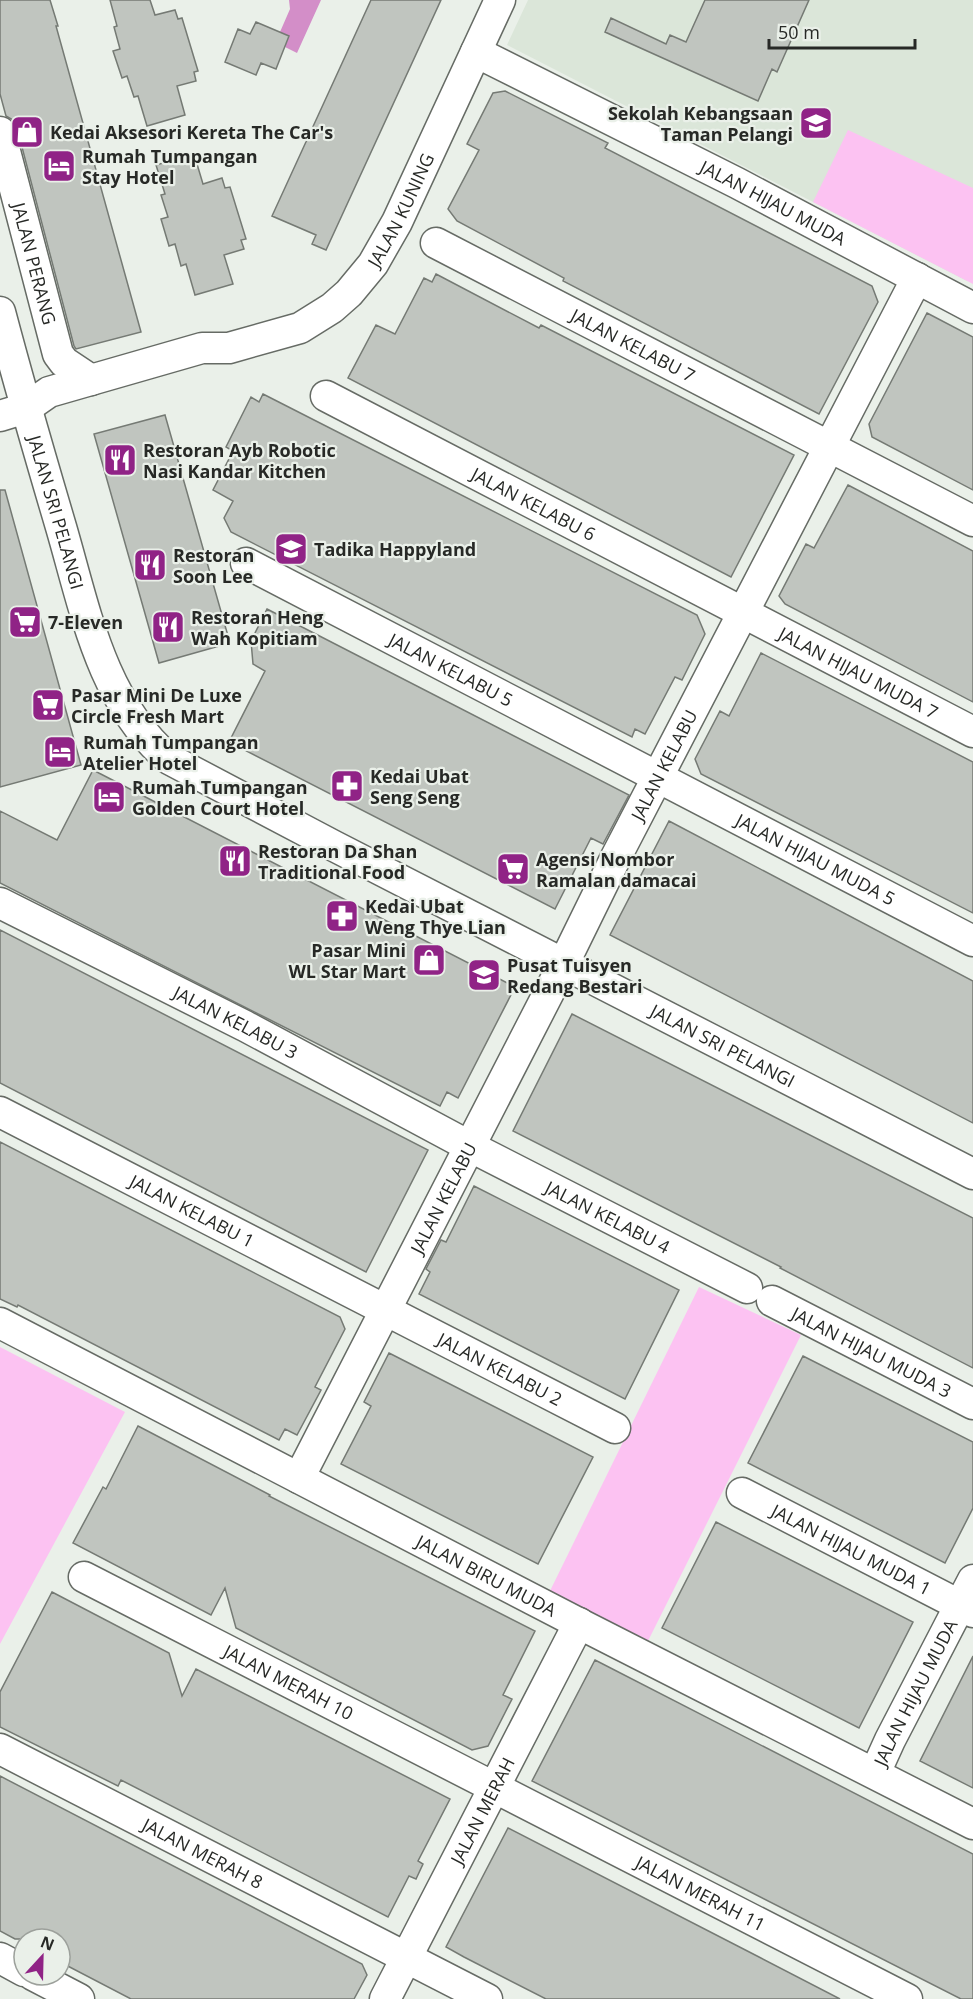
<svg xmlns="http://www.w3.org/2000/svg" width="973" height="1999" font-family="'Open Sans',sans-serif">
<rect width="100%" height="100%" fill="#eaf0e9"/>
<path fill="#dbe6d9" d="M528 0H973V268L967 281 507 45Z"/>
<path fill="#fcc2f2" d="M848 130 973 188V284L813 202Z
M699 1287 801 1335 647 1643 548 1595Z
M0 1347 125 1412 0 1644Z"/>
<path fill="#d38ec8" d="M289 0H321L297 53 285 47 289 36 280 32 290 9Z"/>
<path fill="#c0c5bf" stroke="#757a74" stroke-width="1.5" d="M0 0H50L58 26H56L141 332 76 349 74 346 17 128 13 120 6 116 0 94Z
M110 0H150L155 15 175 10 178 19 182 18 198 71 194 72 196 81 177 86 185 115 147 126 138 96 134 97 127 76 122 78 113 51 120 49 114 27 117 26Z
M371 0H441L326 250 312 244 316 235 272 216Z
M705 0H809L777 72 772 69 758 101 605 32 611 18 666 44 670 35 686 42Z
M256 22 289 36 276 69 261 63 256 75 225 62 238 29 250 34Z
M505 91 608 143 605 148 872 286 878 302 819 414 563 281 564 278 457 221 448 209 479 150 467 144 493 93Z
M194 154 203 184 222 178 225 188 230 187 246 239 241 240 244 249 224 255 233 284 195 295 186 264 181 266 175 244 169 246 161 219 168 217 161 195 165 194 156 165Z
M436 274 539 328 541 325 794 455 731 577 348 378 376 325 395 334 424 278 432 282Z
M927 313 973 337V490L872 437 869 424Z
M263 394 697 615 705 634 682 680 675 677 645 734 635 729 632 737 231 532 224 518 233 501 213 490 233 451 226 447 251 397 259 402Z
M165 415 230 643 159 663 94 434Z
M848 485 973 551V702L785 604 779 596 806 544 814 548Z
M0 490H5L81 765 0 787Z
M267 609 629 795 603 844 591 838 555 909 229 742 265 671 253 664 251 641Z
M761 653 973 762V913L701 774 695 759 720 711 729 716Z
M93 770 515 987 458 1098 447 1092 440 1106 0 883V811L57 840Z
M669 821 973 981V1123L610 935Z
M0 930 428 1150 366 1272 0 1083Z
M572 1014 973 1218V1368L780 1268 781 1267 513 1131Z
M0 1142 340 1317 345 1329 315 1387 321 1390 297 1435 285 1429 279 1440 18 1305 17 1307 0 1299Z
M474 1186 679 1290 625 1399 419 1294 430 1272 426 1269 441 1240 446 1242Z
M389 1353 593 1457 538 1564 341 1464 371 1406 364 1402Z
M803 1356 973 1442V1508L945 1563 748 1463Z
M138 1426 270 1495 269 1496 535 1631 503 1695 512 1699 488 1746 472 1750 236 1628 225 1588 211 1615 73 1543 103 1487 106 1489Z
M716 1522 913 1622 859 1728 662 1628Z
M52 1592 169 1653 182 1696 196 1669 450 1799 418 1861 423 1864 416 1879 409 1876 388 1917 121 1780 118 1786 0 1727V1692Z
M973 1656V1788L920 1761Z
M595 1660 973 1854V1999H961L532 1781Z
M0 1776 362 1964 367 1975 354 1999H131L60 1962V1939H15L0 1931Z
M508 1828 759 1957 840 1999H546L464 1957 446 1947Z"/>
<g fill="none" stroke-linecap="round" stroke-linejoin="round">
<defs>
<g id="minor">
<path id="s1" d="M476 52 737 183 973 308"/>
<path id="s2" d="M0 132 58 354 64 362 91 380"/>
<path id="s3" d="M436 243 973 521"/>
<path id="s4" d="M0 312C19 384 40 456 61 527 85 609 101 701 169 759L334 846 973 1174"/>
<path id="s5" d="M326 396 973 732"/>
<path id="s6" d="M0 416 26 408 49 392 202 348H229L300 328 332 308 349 293 373 264 397 222 500 0"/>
<path id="s7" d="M246 563 973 941"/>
<path id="s8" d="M0 903 245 1026 469 1146 747 1288"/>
<path id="s9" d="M0 1112 615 1428"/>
<path id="s10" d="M772 1301 973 1404"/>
<path id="s11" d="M0 1323 584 1626 973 1824"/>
<path id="s12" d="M299 1478 564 963 616 857 917 278"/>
<path id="s13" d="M742 1493 973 1612"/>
<path id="s14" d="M84 1577 907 1999"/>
<path id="s15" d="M0 1749 487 1999"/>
<path id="s16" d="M875 1773 890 1740 973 1580"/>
<path d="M0 1958 24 1971"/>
<path d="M33 1975 79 1999"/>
<path id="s17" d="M385 1999 579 1623"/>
</g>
</defs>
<use href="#minor" stroke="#666b65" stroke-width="33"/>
<use href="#minor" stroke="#fff" stroke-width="30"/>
</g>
<defs>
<symbol id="school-square" viewBox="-11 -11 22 22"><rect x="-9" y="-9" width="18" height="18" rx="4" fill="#902386" stroke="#eaf0e9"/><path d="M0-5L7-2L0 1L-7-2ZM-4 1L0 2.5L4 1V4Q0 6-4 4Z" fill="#fff"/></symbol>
<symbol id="shop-square" viewBox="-11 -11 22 22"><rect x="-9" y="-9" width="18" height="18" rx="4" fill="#902386" stroke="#eaf0e9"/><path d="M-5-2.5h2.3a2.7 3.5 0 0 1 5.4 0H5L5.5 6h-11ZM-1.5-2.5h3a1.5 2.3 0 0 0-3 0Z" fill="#fff"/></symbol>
<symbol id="hotel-square" viewBox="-11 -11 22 22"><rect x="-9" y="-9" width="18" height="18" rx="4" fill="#902386" stroke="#eaf0e9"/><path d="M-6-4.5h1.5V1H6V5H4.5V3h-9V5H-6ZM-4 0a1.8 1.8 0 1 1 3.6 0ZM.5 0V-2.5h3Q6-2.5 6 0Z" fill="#fff"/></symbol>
<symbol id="restaurant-square" viewBox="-11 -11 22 22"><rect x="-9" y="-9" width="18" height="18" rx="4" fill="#902386" stroke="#eaf0e9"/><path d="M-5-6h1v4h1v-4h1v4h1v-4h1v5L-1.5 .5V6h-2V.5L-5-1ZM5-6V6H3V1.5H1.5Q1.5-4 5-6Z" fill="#fff"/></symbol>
<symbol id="supermarket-square" viewBox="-11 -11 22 22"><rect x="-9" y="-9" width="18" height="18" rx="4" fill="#902386" stroke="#eaf0e9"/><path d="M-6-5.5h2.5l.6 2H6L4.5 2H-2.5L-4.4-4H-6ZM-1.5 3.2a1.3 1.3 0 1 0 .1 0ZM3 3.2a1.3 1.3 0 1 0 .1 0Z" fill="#fff"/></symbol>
<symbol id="pharmacy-square" viewBox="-11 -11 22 22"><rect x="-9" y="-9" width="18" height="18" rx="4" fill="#902386" stroke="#eaf0e9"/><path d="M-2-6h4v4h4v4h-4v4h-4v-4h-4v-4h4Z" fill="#fff"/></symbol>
</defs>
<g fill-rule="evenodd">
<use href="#school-square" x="797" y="104" width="38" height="38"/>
<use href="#shop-square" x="8" y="113" width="38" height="38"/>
<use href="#hotel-square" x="40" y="147" width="38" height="38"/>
<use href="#restaurant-square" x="101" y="441" width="38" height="38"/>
<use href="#school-square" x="272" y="530" width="38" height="38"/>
<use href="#restaurant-square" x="131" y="546" width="38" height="38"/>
<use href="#supermarket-square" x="6" y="603" width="38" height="38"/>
<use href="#restaurant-square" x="149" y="608" width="38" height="38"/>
<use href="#supermarket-square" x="29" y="686" width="38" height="38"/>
<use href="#hotel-square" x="41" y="733" width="38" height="38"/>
<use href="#pharmacy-square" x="328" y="767" width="38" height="38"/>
<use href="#hotel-square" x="90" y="778" width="38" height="38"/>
<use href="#restaurant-square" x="216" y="842" width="38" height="38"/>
<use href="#supermarket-square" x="494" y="850" width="38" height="38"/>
<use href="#pharmacy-square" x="323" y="897" width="38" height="38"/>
<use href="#shop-square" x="410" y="941" width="38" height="38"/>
<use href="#school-square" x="465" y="956" width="38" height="38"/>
</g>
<g text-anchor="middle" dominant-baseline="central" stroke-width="4.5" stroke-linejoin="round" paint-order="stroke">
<g font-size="18" font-weight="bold" fill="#272926" stroke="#eaf0e9" text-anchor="start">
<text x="793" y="113" text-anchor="end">Sekolah Kebangsaan<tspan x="793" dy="21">Taman Pelangi</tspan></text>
<text x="50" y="132">Kedai Aksesori Kereta The Car's</text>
<text x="82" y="156">Rumah Tumpangan<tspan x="82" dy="21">Stay Hotel</tspan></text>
<text x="143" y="450">Restoran Ayb Robotic<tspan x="143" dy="21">Nasi Kandar Kitchen</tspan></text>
<text x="314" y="549">Tadika Happyland</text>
<text x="173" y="555">Restoran<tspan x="173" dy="21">Soon Lee</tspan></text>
<text x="191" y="617">Restoran Heng<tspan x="191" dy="21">Wah Kopitiam</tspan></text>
<text x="48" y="622">7-Eleven</text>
<text x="71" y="695">Pasar Mini De Luxe<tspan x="71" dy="21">Circle Fresh Mart</tspan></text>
<text x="83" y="742">Rumah Tumpangan<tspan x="83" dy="21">Atelier Hotel</tspan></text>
<text x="370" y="776">Kedai Ubat<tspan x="370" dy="21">Seng Seng</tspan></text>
<text x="132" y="787">Rumah Tumpangan<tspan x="132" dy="21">Golden Court Hotel</tspan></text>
<text x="258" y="851">Restoran Da Shan<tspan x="258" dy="21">Traditional Food</tspan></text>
<text x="536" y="859">Agensi Nombor<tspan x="536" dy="21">Ramalan damacai</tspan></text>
<text x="365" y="906">Kedai Ubat<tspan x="365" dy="21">Weng Thye Lian</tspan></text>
<text x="406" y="950" text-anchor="end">Pasar Mini<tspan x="406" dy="21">WL Star Mart</tspan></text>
<text x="507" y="965">Pusat Tuisyen<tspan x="507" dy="21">Redang Bestari</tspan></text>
</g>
<g font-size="18" fill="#272926" stroke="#eaf0e9">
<text stroke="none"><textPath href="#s1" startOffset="333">JALAN HIJAU MUDA</textPath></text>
<text stroke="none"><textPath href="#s6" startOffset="474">JALAN KUNING</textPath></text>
<text stroke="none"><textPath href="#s2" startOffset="136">JALAN PERANG</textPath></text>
<text stroke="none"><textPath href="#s3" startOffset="222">JALAN KELABU 7</textPath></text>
<text stroke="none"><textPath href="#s5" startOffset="234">JALAN KELABU 6</textPath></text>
<text stroke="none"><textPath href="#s4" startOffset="208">JALAN SRI PELANGI</textPath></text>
<text stroke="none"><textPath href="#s7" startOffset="231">JALAN KELABU 5</textPath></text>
<text stroke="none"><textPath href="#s5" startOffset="600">JALAN HIJAU MUDA 7</textPath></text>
<text stroke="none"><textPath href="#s12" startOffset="801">JALAN KELABU</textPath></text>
<text stroke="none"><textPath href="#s7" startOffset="642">JALAN HIJAU MUDA 5</textPath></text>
<text stroke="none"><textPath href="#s8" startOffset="264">JALAN KELABU 3</textPath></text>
<text stroke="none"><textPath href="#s4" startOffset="1107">JALAN SRI PELANGI</textPath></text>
<text stroke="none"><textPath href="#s12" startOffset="315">JALAN KELABU</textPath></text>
<text stroke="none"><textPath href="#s9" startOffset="216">JALAN KELABU 1</textPath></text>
<text stroke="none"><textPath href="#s8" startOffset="684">JALAN KELABU 4</textPath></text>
<text stroke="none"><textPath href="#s10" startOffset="112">JALAN HIJAU MUDA 3</textPath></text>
<text stroke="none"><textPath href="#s9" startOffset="562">JALAN KELABU 2</textPath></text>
<text stroke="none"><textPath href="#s13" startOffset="123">JALAN HIJAU MUDA 1</textPath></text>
<text stroke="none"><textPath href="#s11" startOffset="548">JALAN BIRU MUDA</textPath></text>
<text stroke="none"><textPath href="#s14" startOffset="230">JALAN MERAH 10</textPath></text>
<text stroke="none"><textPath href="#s16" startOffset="90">JALAN HIJAU MUDA</textPath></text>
<text stroke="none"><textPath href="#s17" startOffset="212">JALAN MERAH</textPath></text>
<text stroke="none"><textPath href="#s15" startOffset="228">JALAN MERAH 8</textPath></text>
<text stroke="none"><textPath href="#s14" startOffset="693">JALAN MERAH 11</textPath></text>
</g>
</g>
<g transform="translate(42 1957) rotate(22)"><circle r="28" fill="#eaf0e9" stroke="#9ca09b" stroke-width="1.5"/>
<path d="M0-4.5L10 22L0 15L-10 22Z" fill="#902386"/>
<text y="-9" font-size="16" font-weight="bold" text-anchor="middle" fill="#272926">N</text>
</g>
<path d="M769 39v9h146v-9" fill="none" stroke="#272926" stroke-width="3"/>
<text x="778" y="39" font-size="18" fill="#272926" stroke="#eaf0e9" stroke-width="4.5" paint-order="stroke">50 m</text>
</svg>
